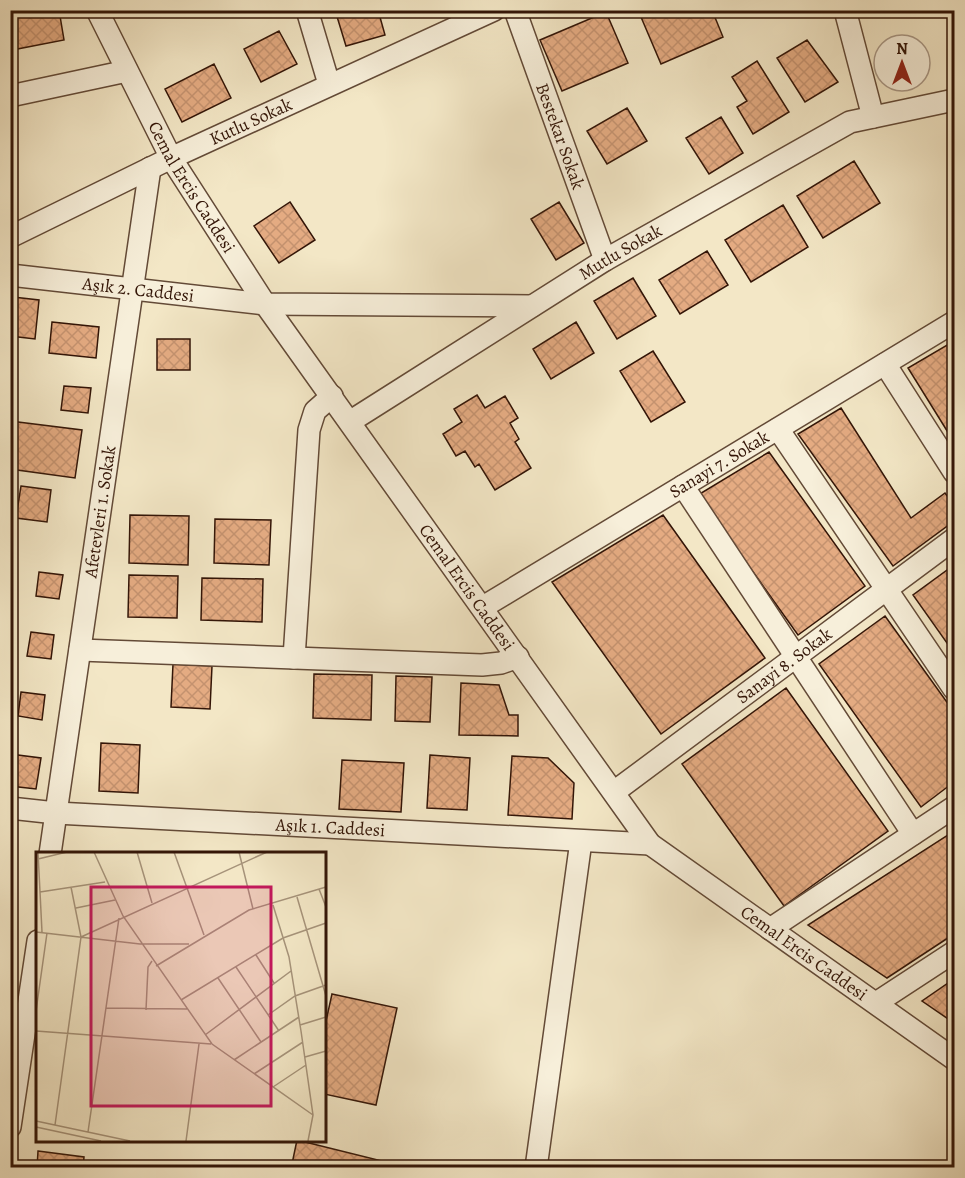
<svg xmlns="http://www.w3.org/2000/svg" width="965" height="1178" font-family="Alegreya,serif">
<defs>
<pattern id="building-cross-hatch" width="8" height="8" patternUnits="userSpaceOnUse" patternTransform="scale(1.5)"><rect width="8" height="8" fill="#e4ab82"/><path d="M0 0l8 8M0 8l8-8" fill="none" stroke="#c4926f"/></pattern>
</defs>
<rect width="100%" height="100%" fill="#f3e7c6"/>
<filter id="stains"><feTurbulence type="fractalNoise" baseFrequency=".00333" numOctaves="4"/><feColorMatrix values="0 0 0 0 .2 0 0 0 0 .09 0 0 0 0 .02 0 0 0 .5 -.17"/></filter>
<radialGradient id="worn" r=".72"><stop offset=".6" stop-color="#630" stop-opacity="0"/><stop offset="1" stop-color="#630" stop-opacity=".3"/></radialGradient>
<path fill="url(#building-cross-hatch)" stroke="#331507" stroke-width="1.5" d="M48 10H59L64 40 12 50 10 17Z
M236 10H264L238 17Z
M335 10H378L385 35 346 46Z
M638 10H712L723 37 661 64Z
M606 12 628 63 562 91 540 40Z
M279 31 297 64 261 82 244 49Z
M807 40 838 82 805 102 777 58Z
M757 61 789 112 753 134 737 107 747 101 732 77Z
M214 64 231 98 182 122 165 89Z
M627 108 647 141 607 164 587 131Z
M721 117 743 153 709 174 686 138Z
M854 161 880 203 823 238 797 196Z
M290 202 315 240 279 263 254 226Z
M559 202 584 243 556 260 531 219Z
M783 205 808 247 751 282 725 240Z
M707 251 728 285 680 314 659 280Z
M633 278 656 316 617 339 594 301Z
M13 297 39 300 35 339 10 336Z
M52 322 99 327 96 358 49 353Z
M576 322 594 353 551 379 533 349Z
M157 339H190V370H157Z
M954 341V442L908 368Z
M653 351 685 402 651 422 620 371Z
M64 386 91 388 88 413 61 410Z
M477 395 485 408 505 396 518 418 510 423 519 439 515 442 531 468 495 490 479 464 475 467 465 451 456 456 443 434 462 422 454 409Z
M841 408 911 518 945 493 954 505V521L893 566 798 434Z
M10 421 82 430 75 478 10 469Z
M769 452 865 586 798 635 698 495Z
M21 486 51 490 47 522 16 518Z
M130 515 189 516 188 565 129 563Z
M663 515 765 658 661 734 552 582Z
M215 519 271 520 269 565 214 563Z
M954 565V653L913 595Z
M39 572 63 575 59 599 36 596Z
M129 575 178 576 177 618 128 617Z
M202 578 263 579 262 622 201 620Z
M885 616 954 712V782L921 807 819 664Z
M31 632 54 635 51 659 27 656Z
M173 664 212 666 210 709 171 707Z
M314 674 372 675 371 720 313 718Z
M396 676 432 677 430 722 395 721Z
M461 683 499 685 509 715H518V736L459 735Z
M786 688 888 831 784 906 682 764Z
M21 692 45 695 42 720 18 716Z
M101 743 140 745 138 793 99 791Z
M10 754 41 758 36 789 10 786Z
M430 755 470 758 467 810 427 808Z
M512 756 548 758 574 783 572 819 508 815Z
M342 760 404 763 401 812 339 809Z
M954 831V934L887 978 808 925Z
M10 864 13 910H10Z
M954 979V1023L922 1001Z
M332 994 397 1008 376 1105 324 1094V1030Z
M297 1140 390 1163 389 1168H286L287 1163 292 1164Z
M38 1151 84 1157 83 1168H37Z"/>
<g fill="none" stroke-linecap="round" stroke-linejoin="round">
<defs>
<g id="minor">
<path id="s1" d="M97 10 171 158 265 304 650 844 954 1059"/>
<path d="M307 10 329 84"/>
<path id="s2" d="M515 10 605 260"/>
<path d="M845 10 873 117"/>
<path d="M10 96 127 71"/>
<path id="s3" d="M10 237 171 158 494 10"/>
<path id="s4" d="M10 275 265 304 532 306"/>
<path d="M885 364 954 472"/>
<path id="s5" d="M351 421 605 260 850 122 954 100"/>
<path d="M778 429 954 689"/>
<path d="M683 486 913 834"/>
<path id="s6" d="M483 607 954 322"/>
<path d="M80 650 482 665 501 663 518 657"/>
<path d="M294 658 309 430 315 411 332 396"/>
<path id="s7" d="M614 792 954 539"/>
<path id="s8" d="M10 808 56 813 650 844"/>
<path id="s9" d="M50 854 150 168"/>
<path d="M770 929 954 807"/>
<path d="M876 1003 954 952"/>
<path d="M10 1127 38 941"/>
<path d="M536 1168 581 841"/>
</g>
</defs>
<use href="#minor" stroke="#634a37" stroke-width="24"/>
<use href="#minor" stroke="#f7efda" stroke-width="21"/>
</g>
<g text-anchor="middle" dominant-baseline="central" stroke-width="6" stroke-linejoin="round" paint-order="stroke">
<g font-size="18" fill="#331507" stroke="#f7efda">
<text stroke="none"><textPath href="#s3" startOffset="267">Kutlu Sokak</textPath></text>
<text stroke="none"><textPath href="#s2" startOffset="134">Bestekar Sokak</textPath></text>
<text stroke="none"><textPath href="#s1" startOffset="201">Cemal Ercis Caddesi</textPath></text>
<text stroke="none"><textPath href="#s5" startOffset="318">Mutlu Sokak</textPath></text>
<text stroke="none"><textPath href="#s4" startOffset="129">Aşık 2. Caddesi</textPath></text>
<text stroke="none"><textPath href="#s6" startOffset="276">Sanayi 7. Sokak</textPath></text>
<text stroke="none"><textPath href="#s9" startOffset="346">Afetevleri 1. Sokak</textPath></text>
<text stroke="none"><textPath href="#s1" startOffset="687">Cemal Ercis Caddesi</textPath></text>
<text stroke="none"><textPath href="#s7" startOffset="212">Sanayi 8. Sokak</textPath></text>
<text stroke="none"><textPath href="#s8" startOffset="321">Aşık 1. Caddesi</textPath></text>
<text stroke="none"><textPath href="#s1" startOffset="1191">Cemal Ercis Caddesi</textPath></text>
</g>
</g>
<g transform="translate(36 852)">
<rect width="290" height="290" fill="#f3e7c6"/>
<path fill="none" stroke="#a6937a" stroke-width="1.5" d="M2 0 6 80M58 0 87 64 176 192 277 263M101 0 116 51M138 0 168 83M203 0 217 57M2 7 31 0M283 37 290 55M4 40 69 30M261 45 290 144M237 53 253 105 265 179 277 263 272 289M40 56 79 48M0 80 104 92H153M45 85 231 0M220 103 238 131M120 114 213 58 290 35M200 115 243 179M182 126 225 190M145 148 247 86 290 71M70 156 151 157M110 158 112 115 116 109M0 159 11 81M232 163 259 144 290 133M264 173 290 165M0 179 175 192M169 183 255 119M269 205 290 199M198 208 263 165M218 222 267 190M237 235 270 213M0 269 94 289M19 273 45 85 35 35M0 275 65 289M52 280 83 66M150 289 163 192"/>
<path fill="#c2185b" fill-opacity="0.15" stroke="#c2185b" stroke-width="3" d="M55 35H235V254H55Z"/>
<rect width="290" height="290" fill="none" stroke="#331507" stroke-width="3"/>
</g>
<rect width="965" height="1178" fill="none" stroke="#f3e7c6" stroke-width="36"/>
<rect x="12" y="12" width="941" height="1154" fill="none" stroke="#331507" stroke-width="3"/>
<rect x="18" y="18" width="929" height="1142" fill="none" stroke="#331507" stroke-width="1.5"/>
<g transform="translate(902 63)"><circle r="28" fill="#f7efda" stroke="#a99886" stroke-width="1.5"/>
<path d="M0-4.5L10 22L0 15L-10 22Z" fill="#8f2418"/>
<text y="-9" font-size="16" font-weight="bold" text-anchor="middle" fill="#331507">N</text>
</g>
<rect width="100%" height="100%" filter="url(#stains)"/>
<rect width="100%" height="100%" fill="url(#worn)"/>
</svg>
